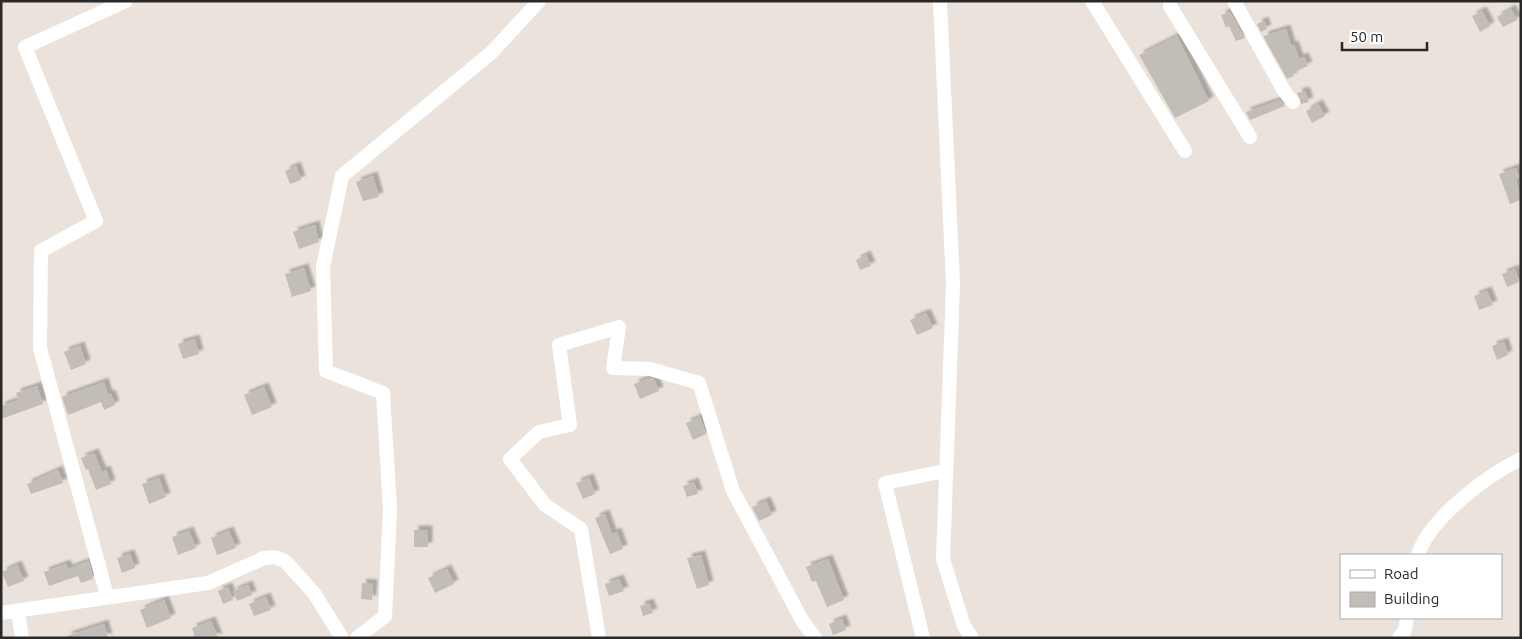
<svg xmlns="http://www.w3.org/2000/svg" width="1522" height="639" font-family="Ubuntu,sans-serif">
<defs>
<filter id="shadow"><feDropShadow dx="4.5" dy="-4.5" stdDeviation="1" flood-color="#0004"/></filter>
</defs>
<rect width="100%" height="100%" fill="#ebe3db"/>
<path fill="#c3bdb8" filter="url(#shadow)" d="M1511 9 1517 20 1503 27 1497 17Z
M1482 11 1490 26 1480 32 1472 16Z
M1230 12 1245 38 1236 41 1229 26 1226 28 1221 15Z
M1264 21 1267 29 1261 32 1257 24Z
M1286 29 1291 46 1294 45 1299 59 1304 57 1308 66 1292 73 1294 76 1287 79 1263 36Z
M1177 36 1209 101 1175 118 1139 55Z
M1305 91 1309 102 1301 104 1297 93Z
M1280 100 1285 106 1250 120 1246 112Z
M1318 104 1325 116 1312 123 1306 111Z
M296 166 301 180 290 184 285 171Z
M1516 168 1519 178 1516 179 1521 200 1510 204 1499 174Z
M373 176 379 197 363 201 356 182Z
M315 225 319 242 299 249 293 232Z
M866 255 871 266 860 270 856 260Z
M304 268 311 291 292 297 285 274Z
M1515 269 1519 282 1507 287 1502 274Z
M1487 291 1493 305 1479 310 1474 296Z
M926 313 933 328 917 335 910 320Z
M195 339 199 354 183 359 178 344Z
M1504 342 1508 355 1497 360 1492 346Z
M80 346 86 364 71 370 64 352Z
M649 378 654 379 659 391 640 399 634 384Z
M104 382 108 395 111 394 115 405 104 410 101 402 68 415 62 397Z
M37 386 43 404 1 419V406L18 400 16 393Z
M264 387 272 407 252 415 244 395Z
M700 417 706 434 693 440 686 423Z
M94 453 102 472 106 470 111 484 96 490 88 469 86 470 81 458Z
M58 470 63 483 31 494 27 484Z
M159 478 166 497 149 504 142 484Z
M589 478 595 494 583 499 576 483Z
M694 482 698 494 687 497 683 486Z
M766 501 772 515 759 521 752 507Z
M605 514 612 534 617 532 623 549 610 554 595 518Z
M414 530H428V547H414Z
M189 531 196 548 178 555 172 537Z
M229 531 236 548 217 555 211 538Z
M130 554 135 568 122 573 117 558Z
M701 555 709 585 697 589 687 558Z
M828 559 844 600 827 607 816 581 812 582 806 567Z
M89 561 93 579 81 583 78 576 49 586 44 572 66 564 68 569Z
M17 565 24 581 8 587 2 572Z
M447 569 454 584 435 593 428 578Z
M619 579 624 591 609 596 605 584Z
M362 583 373 584 372 600 361 599Z
M248 585 252 595 237 601 233 591Z
M228 587 233 600 223 604 218 591Z
M266 597 271 610 254 616 249 604Z
M164 600 171 618 147 628 140 610Z
M649 603 653 613 643 616 640 606Z
M842 619 846 630 833 635 829 624Z
M211 621 218 638H195L192 628Z
M104 624 108 638H67V636Z"/>
<g fill="none" stroke-linecap="round" stroke-linejoin="round">
<path stroke="#fff" stroke-width="14" d="M940 1 953 285 943 559 964 626 972 638
M1092 1 1185 151
M1170 1V6L1250 137
M1234 1 1284 91 1293 102
M1418 555C1429 519 1487 475 1521 459
M107 596 40 348 41 251 96 221 25 47 126 1
M18 612 22 638
M1 613 208 583 264 558 274 557 285 561 314 593 342 638
M357 638 385 616 390 509 383 393 326 371 323 267 342 176 492 52 539 1
M599 638 581 529 545 505 510 459 539 432 570 425 559 345 619 327 613 368 650 369 699 383 733 491 803 622 815 638
M923 638 885 483 945 471
M1399 638 1405 630 1407 618"/>
</g>
<rect width="1522" height="639" fill="none" stroke="#292929" stroke-width="5"/>
<rect x="1340" y="554" width="162" height="65" fill="#ffffff" stroke="#a9a9a9"/>
<rect x="1350" y="570" width="25" height="8" fill="#ffffff" stroke="#a9a9a9"/>
<text x="1384" y="579" font-size="15" fill="#292929">Road</text>
<rect x="1350" y="592" width="25" height="15" fill="#c3bdb8" stroke="#a9a9a9"/>
<text x="1384" y="604" font-size="15" fill="#292929">Building</text>
<path d="M1342 42v8h85v-8" fill="none" stroke="#292929" stroke-width="2.5"/>
<text x="1350" y="42" font-size="15" fill="#292929" stroke="#ffffff" stroke-width="4" paint-order="stroke">50 m</text>
</svg>
